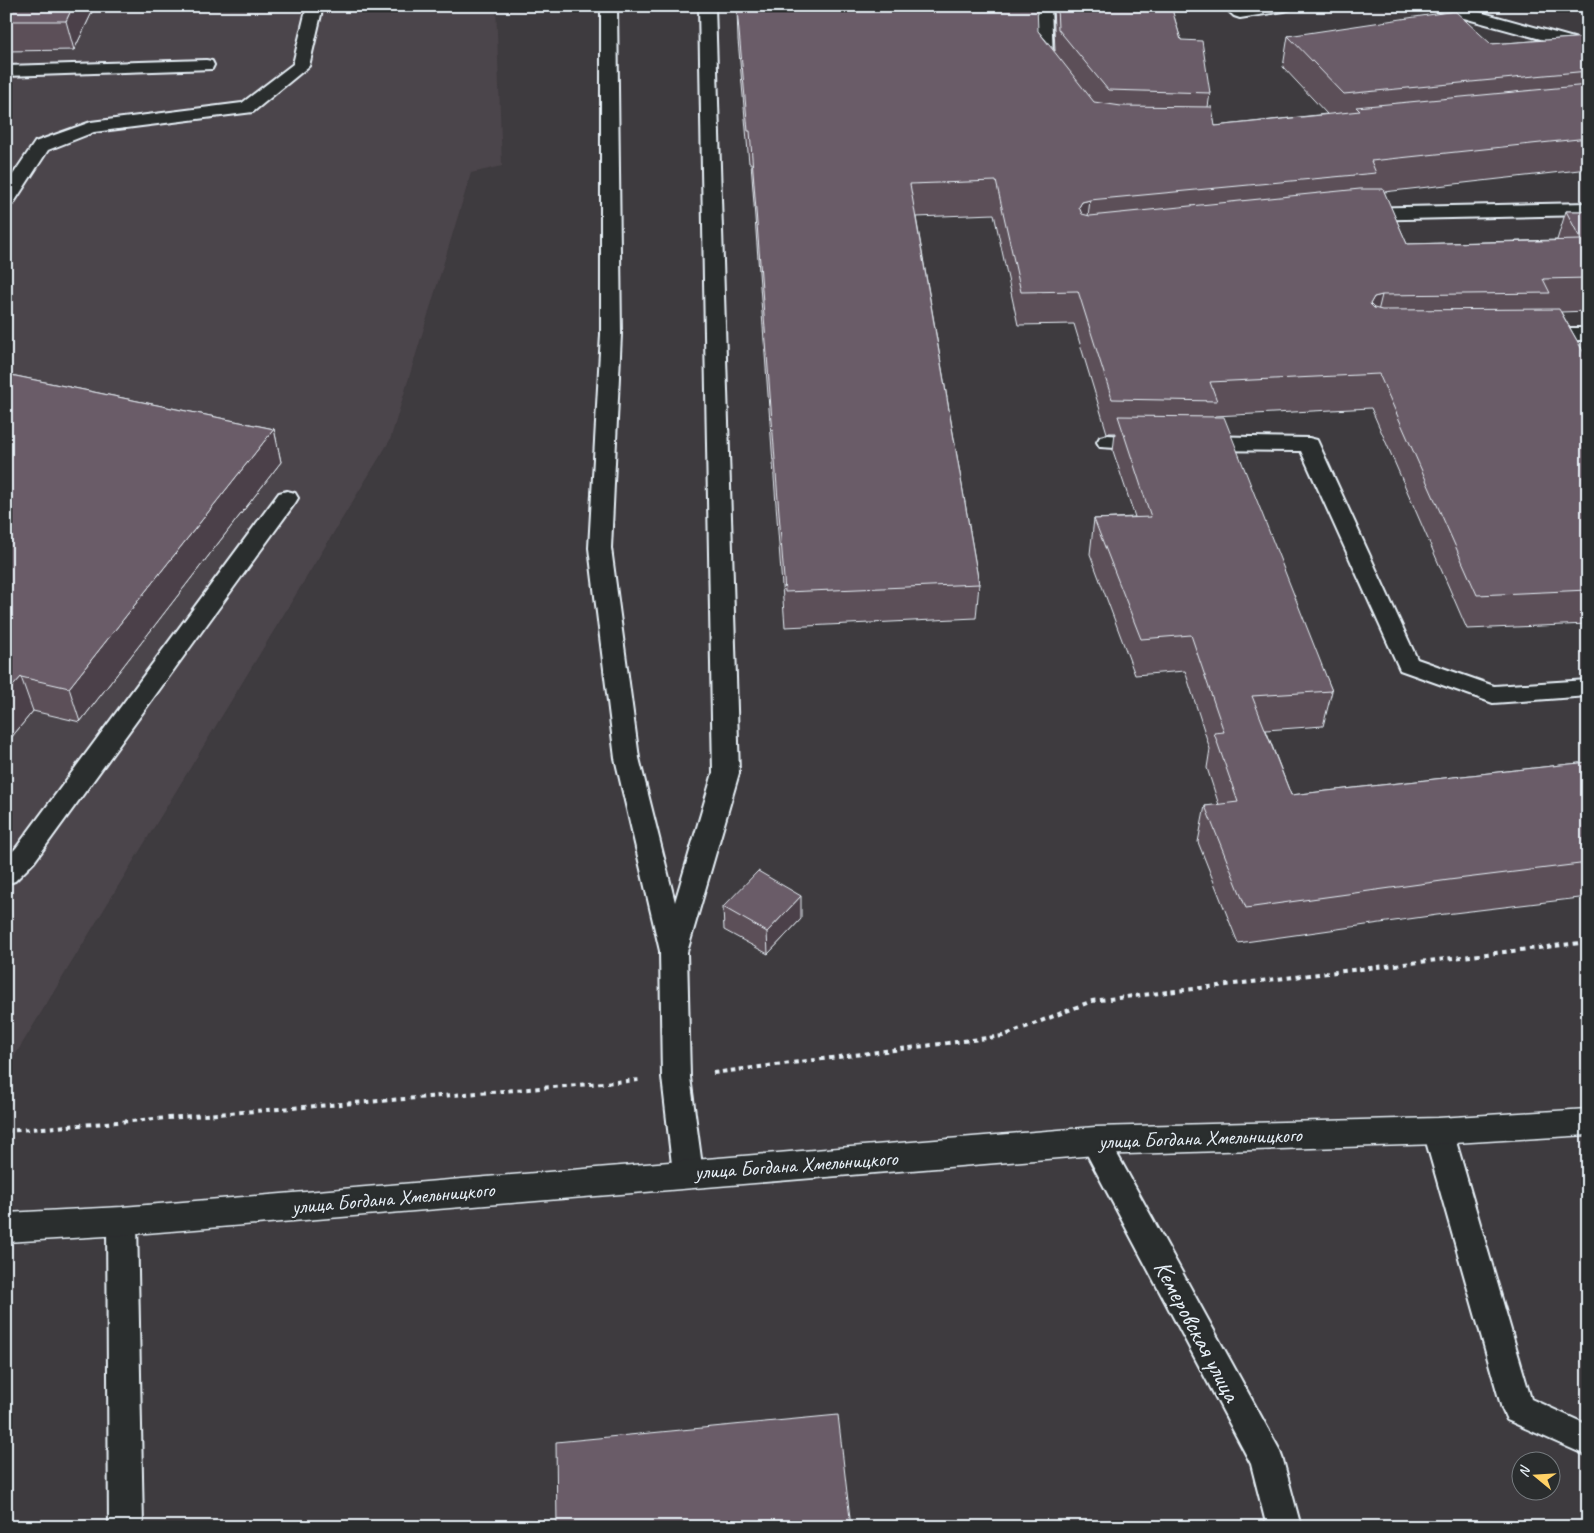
<svg xmlns="http://www.w3.org/2000/svg" width="1594" height="1533" font-family="Caveat,sans-serif">
<rect width="100%" height="100%" fill="#3e3b3f"/>
<filter id="ink" filterUnits="userSpaceOnUse"><feTurbulence type="fractalNoise" baseFrequency=".02" numOctaves="2"/><feDisplacementMap in="SourceGraphic" scale="10" xChannelSelector="R" yChannelSelector="G"/><feConvolveMatrix kernelMatrix="1 2 1 2 8 2 1 2 1" color-interpolation-filters="sRGB"/></filter>
<g filter="url(#ink)">
<path fill="#4c454b" d="M6 6H496L502 166 471 173 390 440 6 1070Z"/>
<g fill="none" stroke-linecap="round" stroke-linejoin="round">
<defs>
<path id="service" d="M307 6H323L309 66 253 112 94 132 48 150 13 204 6 205V185L35 142 91 122 242 103 293 64Z
M601 6H617L621 334 611 548 639 758 675 902 713 773 699 6H715L739 773 687 952 690 1077 703 1173 698 1182 688 1186 678 1182 673 1173 662 1077 660 951 615 758 589 548 601 334Z
M1035 6H1051L1053 60 1062 70 1059 74H1047L1037 61Z
M1223 6H1292L1290 9 1284 11 1240 18 1234 16Z
M1429 6H1458L1588 42V52L1431 9Z
M206 60 212 61 214 65 212 69 6 76V66Z
M1588 203V215L1359 220 1352 218 1350 214 1352 210 1359 208Z
M1540 328H1588V340H1540L1533 338 1530 334 1533 330Z
M1108 435 1156 438 1159 443 1156 448 1148 450 1100 447 1097 442 1100 437Z
M1201 436 1309 438 1317 440 1417 659 1494 686 1588 680V696L1493 703 1400 670 1301 451 1201 450 1193 448 1190 443 1193 438Z
M287 491 295 493 298 498 295 503 34 862 15 881 6 884V858L16 848 279 493Z
M1438 1119 1448 1122 1453 1131 1531 1399 1588 1425V1456L1507 1420 1502 1409 1423 1131 1428 1122Z
M1095 1129 1105 1132 1279 1449 1283 1460 1301 1527H1267L1251 1464 1080 1141 1085 1132Z
M122 1208 133 1212 137 1221 143 1527H109L107 1221 111 1212Z"/>
<path id="minor" d="M1588 1109V1135L1438 1144 1095 1155 122 1235 6 1242V1213L122 1207 1095 1127 1438 1118Z"/>
</defs>
<use href="#service" stroke="#e8f1f8" stroke-width="4"/>
<use href="#minor" stroke="#e8f1f8" stroke-width="3"/>
<path stroke="#e8f1f8" stroke-width="4" stroke-dasharray="4.5 4.5" stroke-linecap="butt" d="M713 1073 1003 1036 1092 1001 1588 942
M6 1131 640 1080"/>
<use href="#service" fill="#2a2d2e" fill-rule="evenodd"/>
<use href="#minor" fill="#2a2d2e" fill-rule="evenodd"/>
</g>
<path fill="#5c4f59" stroke="#e8f1f8" d="M6 6H95L74 50 6 51Z
M1053 6H1171L1181 40 1210 93 1208 107 1215 126 1327 114 1283 67 1288 36 1491 44 1588 37V169L1384 192 1407 244 1557 240 1566 211H1588V311L1561 312 1588 360V624L1467 629 1371 408 1215 416 1214 417 1332 691 1323 726 1266 730 1291 795 1588 762V897L1437 915 1238 943 1198 842 1205 806 1219 805 1207 768 1210 749 1185 671 1135 675 1090 554 1094 519 1135 517 1113 451 1115 433H1107L1074 324 1018 325 994 214 916 217 979 584 976 618 785 627 751 163H749L738 40 737 9 1038 31 1055 51Z
M6 374 274 429 281 462 80 722 33 711 6 744Z
M723 907 801 919 768 954 724 930Z"/>
<path fill="#4b4048" stroke="#e8f1f8" d="M73 6H95L74 50 66 21Z
M1090 200 1086 233 1079 207 1082 202Z
M1382 295 1374 328 1370 304 1374 297Z
M274 429 281 462 80 722 69 688Z
M21 677 33 711 6 744V694Z
M801 896V919L768 954 767 932Z"/>
<path fill="#6b5c67" stroke="#e8f1f8" d="M6 6H73L66 21H6Z
M847 6H1037L1038 31 1094 102 1121 106 1212 107 1215 126 1360 111 1356 107 1588 85V138L1371 161 1376 173 1090 200 1082 202 1079 207 1082 214 1090 216 1360 189H1383L1407 244 1581 240 1566 211H1588V278L1543 279 1550 293 1382 295 1374 297 1370 304 1374 308 1382 310 1559 309 1588 360V590L1477 595 1379 374 1210 382 1217 401 1112 399 1078 291 1021 292 996 181 910 184 979 584 785 592 750 131H748L737 9Z
M1057 6H1171L1181 40 1202 41 1210 93 1108 90 1058 29Z
M1455 11 1491 44 1588 37V71L1344 94 1288 36Z
M6 374 274 429 69 688 21 677 6 694Z
M1118 416 1224 417 1332 691 1252 696 1291 795 1588 762V863L1449 880 1246 908 1205 806 1238 802 1214 733 1224 732 1191 635 1141 639 1094 519 1151 517Z
M758 871 801 896 767 932 723 907Z
M838 1415 851 1527H557L556 1442Z"/>
</g>
<g text-anchor="middle" dominant-baseline="central" stroke-width="4.5" stroke-linejoin="round" paint-order="stroke">
<g font-size="21" fill="#e8f1f8" stroke="#2a2d2e">
<text transform="translate(1200 1138) rotate(-2)">улица Богдана Хмельницкого</text>
<text transform="translate(796 1165) rotate(-4)">улица Богдана Хмельницкого</text>
<text transform="translate(393 1198) rotate(-5)">улица Богдана Хмельницкого</text>
</g>
<g font-size="25" fill="#e8f1f8" stroke="#2a2d2e">
<text transform="translate(1197 1331) rotate(62)">Кемеровская улица</text>
</g>
</g>
<rect width="1594" height="1533" fill="none" stroke="#2a2d2e" stroke-width="25"/>
<rect x="12" y="12" width="1569" height="1508" fill="none" stroke="#e8f1f8" stroke-width="2" filter="url(#ink)"/>
<g transform="translate(1536 1476) rotate(288)"><circle r="24" fill="#2a2d2e" stroke="#767b7f"/>
<path d="M0-4L9 19L0 12L-9 19Z" fill="#ffd166"/>
<text y="-8" font-size="14" font-weight="bold" text-anchor="middle" fill="#e8f1f8">N</text>
</g>
</svg>
